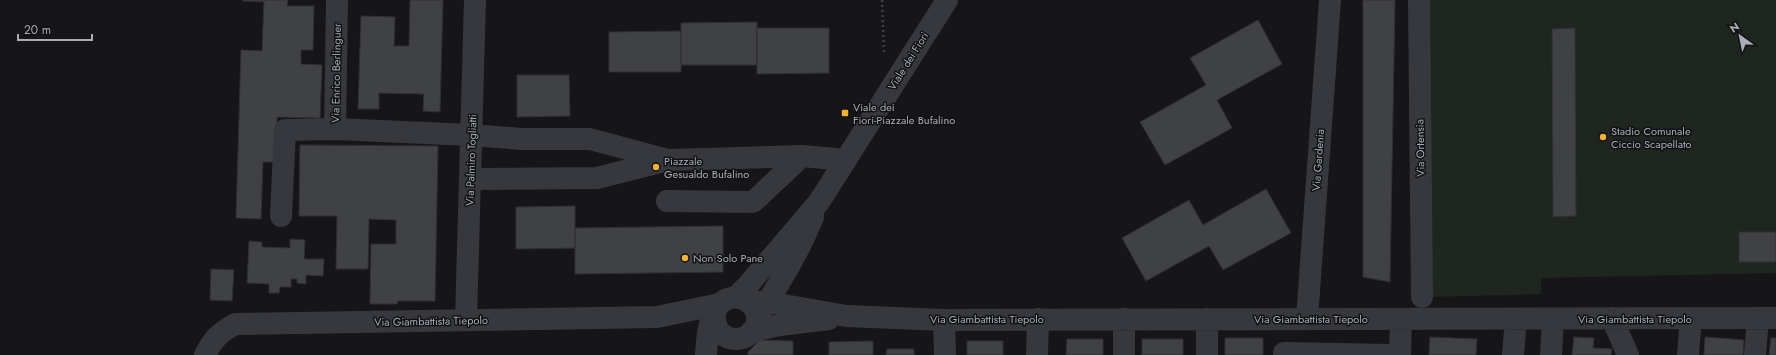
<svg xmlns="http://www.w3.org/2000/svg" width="1776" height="355" font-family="Jost,sans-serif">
<rect width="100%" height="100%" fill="#161618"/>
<path fill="#1e261f" d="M1427 0H1776V273L1541 278V294L1431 297Z"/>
<path fill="#404145" stroke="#303034" d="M243 0H288L287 6H314L313 50H301V64L322 65 320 118 277 117 276 162H263L261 219 236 218 241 50 262 51 264 2 243 1Z
M410 0H443L440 112 423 111 424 94 379 93V109H358L361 16 395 17 394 46H409Z
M1363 0H1395L1390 282 1363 277Z
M1258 20 1282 64 1217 100 1232 128 1165 165 1140 122 1206 85 1190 58Z
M757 22V65H681V23Z
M757 28H829V73L757 74Z
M1575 28 1576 216 1553 217 1552 29Z
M681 31V72H609V32Z
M517 75H569L570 116 517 117Z
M300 145 438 146 435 301H398L397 304H370L371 244H396V220L369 219 368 269H336L337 216H299Z
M1266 189 1291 233 1223 270 1209 246 1146 281 1122 238 1189 200 1203 225Z
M575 206V248L516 249V207Z
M723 226V272L575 274V228Z
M1739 232H1776V262H1739Z
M290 239 305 240 304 259H324L323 276 306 275V284L297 283V279H291V287H280L279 293H269V284L247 283 249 241 262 242V247L290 248Z
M211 269 234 270 232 301 210 300Z
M1430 337 1477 339 1476 355H1429Z
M1574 337 1594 338 1593 348 1612 349 1611 355H1572Z
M1705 337 1744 340 1743 355H1704Z
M1225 338H1263V355H1225Z
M1771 338H1776V355H1769Z
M1067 339H1103V355H1066Z
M1142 339H1183V355H1142Z
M760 340 793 341V355H748V352Z
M873 341V355H829V342Z
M967 341H1003V355H967Z
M887 349H914V355H886Z"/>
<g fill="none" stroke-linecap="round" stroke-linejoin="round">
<path stroke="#3d3f44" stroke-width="2.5" stroke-dasharray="2 3" stroke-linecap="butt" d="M882 0 884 53"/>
<path stroke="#37383d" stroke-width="22" d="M1419 0 1422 297"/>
<path stroke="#37383d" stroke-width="22" d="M337 0 335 129 471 135 522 139H590L668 160
M470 179 597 178 668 160 802 156 846 160
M667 201 753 202 802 156
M281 216 285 130 335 129
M749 302H767L846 316 944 320 1776 318
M1612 318 1628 355
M1307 319 1330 0
M466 320 475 0
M944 320 945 355
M752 331 780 325 829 319
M1284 353 1389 355
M205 355C213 339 219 333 235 324L657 317 720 304
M1037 355 1038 319
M1124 355V319
M1207 355V319
M1400 355 1401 319
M1513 355 1516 319
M1551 355 1553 319
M1688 355 1691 318
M1755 355 1758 318"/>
<path stroke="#37383d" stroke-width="22" d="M736 297 748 285 819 202 947 0
M757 317C780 284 798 254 813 217
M706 355C707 339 708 318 719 305 731 291 754 298 757 316 761 344 713 350 715 314"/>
</g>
<g fill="#f2b134" stroke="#111113" stroke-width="1.5">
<rect x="841" y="109" width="8" height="8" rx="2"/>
<circle cx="1603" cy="137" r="4"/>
<circle cx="656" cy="167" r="4"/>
<circle cx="685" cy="258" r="4"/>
</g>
<g text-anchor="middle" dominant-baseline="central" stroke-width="3" stroke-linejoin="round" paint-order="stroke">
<g font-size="11" fill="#a8adb8" stroke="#111113">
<text transform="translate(908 61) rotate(-58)">Viale dei Fiori</text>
<text transform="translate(336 73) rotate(-89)">Via Enrico Berlinguer</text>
<text transform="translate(1420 148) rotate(-91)">Via Ortensia</text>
<text transform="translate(471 160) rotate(-88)">Via Palmiro Togliatti</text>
<text transform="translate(1318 160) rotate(-86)">Via Gardenia</text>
<text x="987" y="319">Via Giambattista Tiepolo</text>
<text x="1311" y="319">Via Giambattista Tiepolo</text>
<text x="1635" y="319">Via Giambattista Tiepolo</text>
<text transform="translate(431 321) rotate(-1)">Via Giambattista Tiepolo</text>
</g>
<g font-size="11" fill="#a8adb8" stroke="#111113" text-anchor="start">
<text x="853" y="107">Viale dei<tspan x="853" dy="13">Fiori-Piazzale Bufalino</tspan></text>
<text x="1611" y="131">Stadio Comunale<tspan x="1611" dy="13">Ciccio Scapellato</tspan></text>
<text x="664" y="161">Piazzale<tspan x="664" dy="13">Gesualdo Bufalino</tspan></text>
<text x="693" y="258">Non Solo Pane</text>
</g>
</g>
<g transform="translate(1740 36) rotate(327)" stroke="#111113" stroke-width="3" paint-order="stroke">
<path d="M0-3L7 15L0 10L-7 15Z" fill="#a8adb8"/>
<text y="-6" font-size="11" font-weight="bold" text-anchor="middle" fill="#a8adb8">N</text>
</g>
<path d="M18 34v6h74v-6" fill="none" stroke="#a8adb8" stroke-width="2"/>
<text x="24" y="34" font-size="12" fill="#a8adb8" stroke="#111113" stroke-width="3" paint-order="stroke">20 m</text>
</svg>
